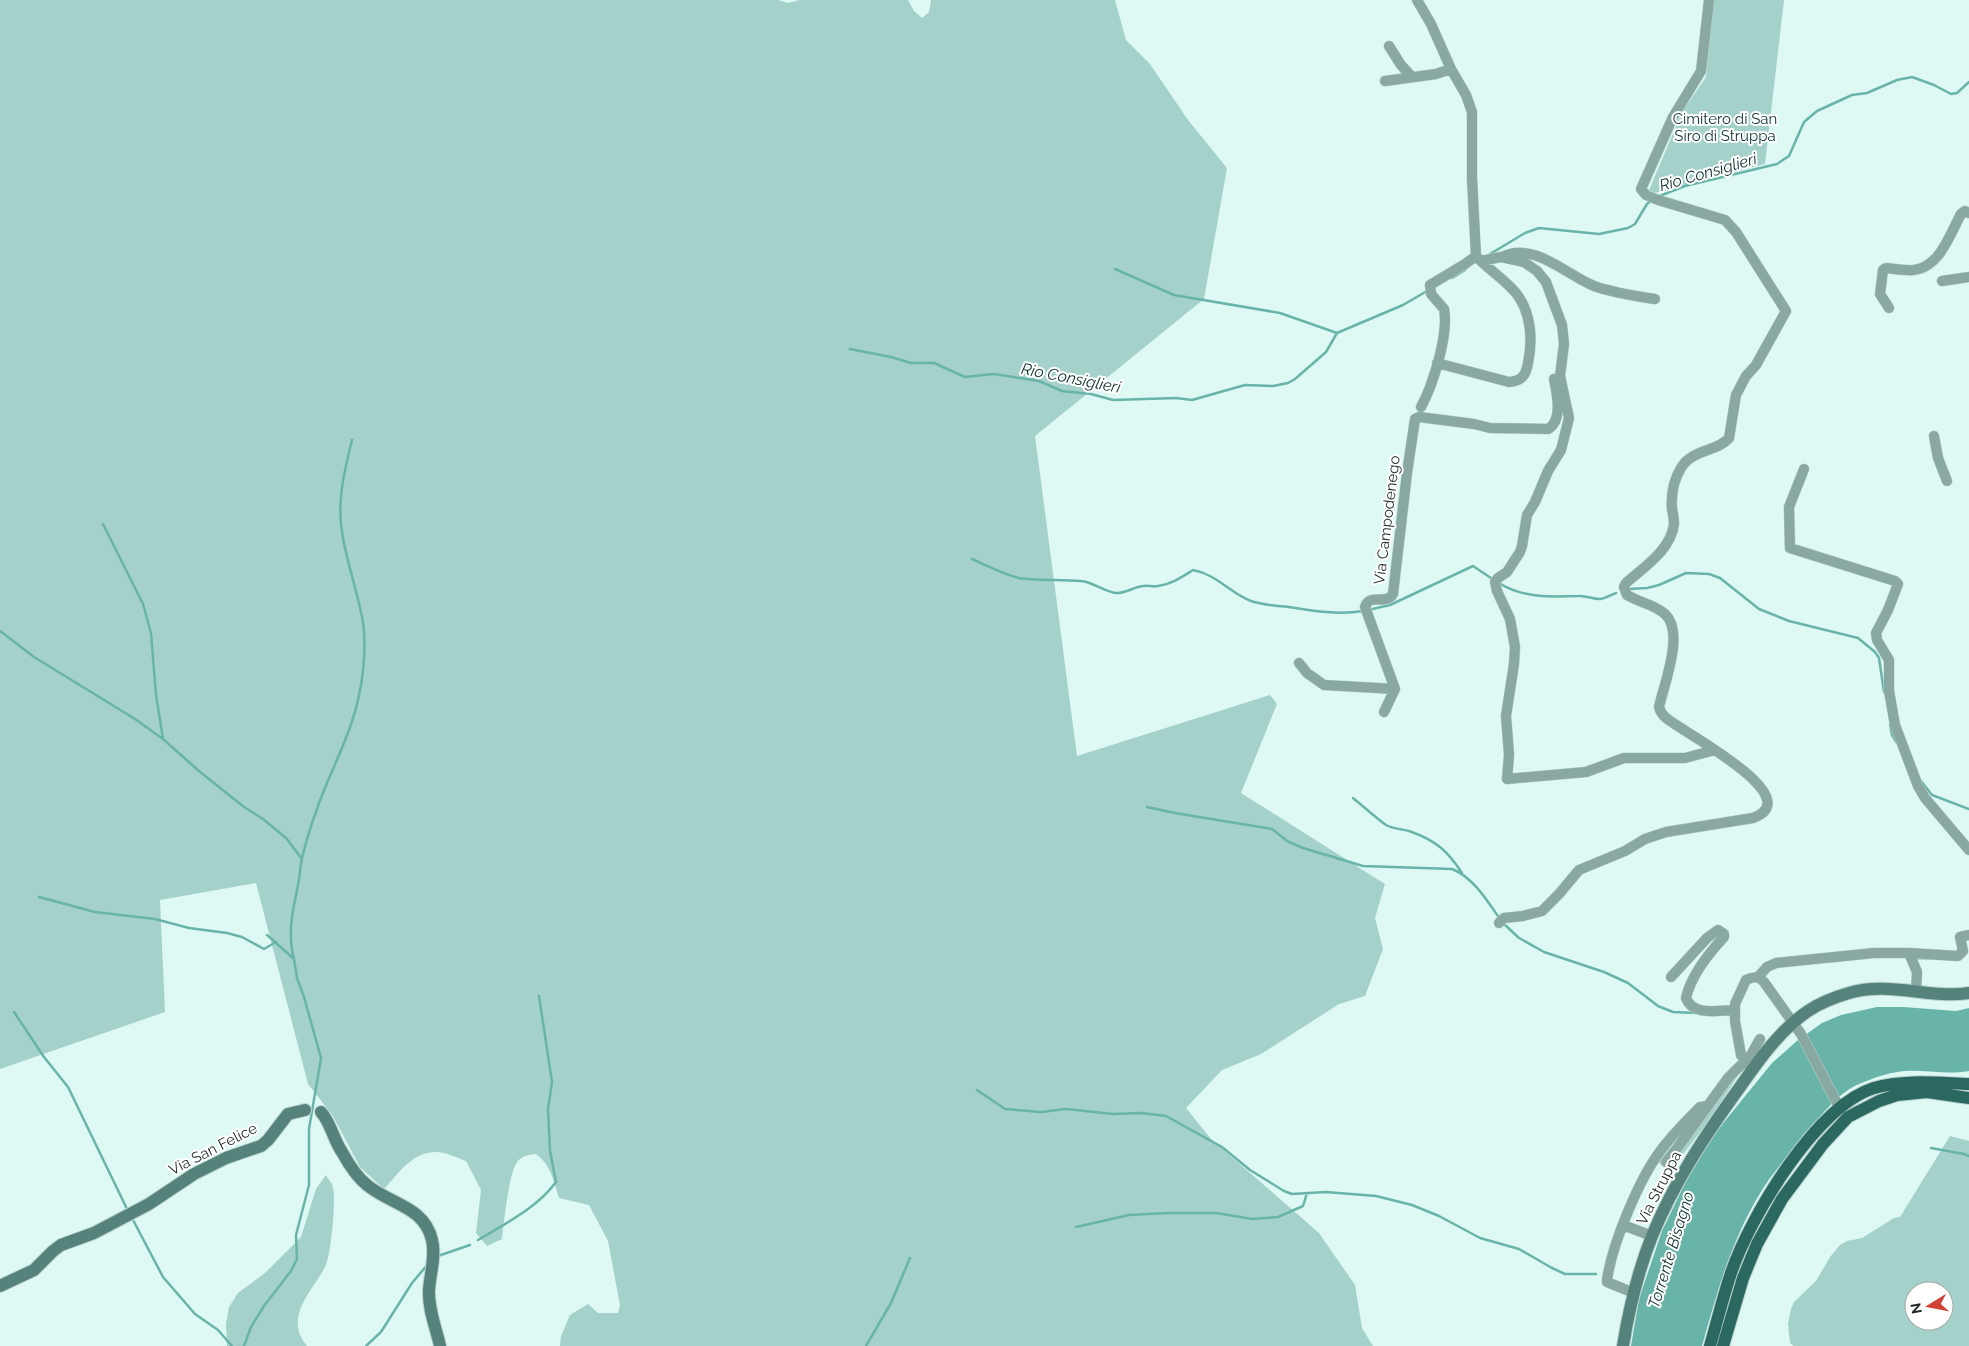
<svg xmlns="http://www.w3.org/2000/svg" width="1969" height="1346" font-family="Raleway,sans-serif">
<rect width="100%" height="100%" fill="#def9f4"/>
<path fill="#a4d1c9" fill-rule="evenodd" d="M0 0H778L788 3 800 0H908L914 11 922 18 929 12 931 0H1115L1126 40 1150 64 1188 120 1227 168 1204 299 1035 436 1077 756 1270 695 1277 704 1241 793 1385 884 1375 918 1383 949 1365 996 1339 1004 1261 1054 1222 1070 1186 1108 1211 1139 1319 1233 1355 1285 1362 1328 1373 1346H560L561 1336 570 1315 588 1304 598 1313H618L620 1305 608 1241 589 1205 559 1198C554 1182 551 1165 536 1154 529 1155 523 1155 518 1161 509 1170 504 1223 502 1239L487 1246 476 1233 481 1190 466 1161C457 1158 446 1152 436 1152 412 1152 399 1173 384 1189L360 1167 333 1116 308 1084 256 883 160 900 165 1012 0 1069Z
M1713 0H1784L1765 164 1655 193 1649 190 1682 112 1706 77Z
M1737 1077 1710 1119 1671 1170 1655 1161 1720 1085Z
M1950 1136 1969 1141V1346H1794L1790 1343 1788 1324 1791 1309 1794 1302 1816 1281 1830 1257 1840 1245 1847 1241 1862 1238 1894 1218 1900 1217ZM1914 1291H1944V1321H1914Z
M326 1175C328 1179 333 1184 333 1188 336 1200 331 1257 325 1267 312 1292 283 1317 307 1346H227L226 1324 229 1307 238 1293 265 1273 301 1237 316 1189Z"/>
<path fill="#69b4a8" d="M1877 1007H1903L1956 1011 1969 1008V1071C1948 1075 1926 1070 1905 1071 1892 1072 1876 1077 1864 1082 1840 1090 1822 1114 1806 1134 1794 1149 1781 1163 1770 1178 1735 1228 1718 1288 1702 1346H1631L1639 1299 1662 1231 1689 1175 1716 1132 1772 1063 1798 1040 1822 1023 1841 1015Z"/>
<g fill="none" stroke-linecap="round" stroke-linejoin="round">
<path stroke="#69b4a8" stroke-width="2.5" d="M1657 197 1685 186 1777 164 1789 156 1804 122 1817 111 1852 95 1867 93 1897 80 1912 77 1934 85 1951 94 1957 93 1969 82
M1490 254 1525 233 1539 228 1599 234 1628 228 1635 224 1647 204 1652 200
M1115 269 1174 295 1280 313 1337 333
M1452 278 1465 270
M850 349 891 357 911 363H934L965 377 994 374 1039 381 1062 391 1091 394 1113 400 1176 398 1192 400 1245 385 1273 386 1288 383 1295 379 1326 352 1337 333 1403 305 1427 291
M103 524 143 604 151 633 156 695 163 739
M972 559C988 566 1003 574 1019 578 1035 581 1063 579 1081 581 1093 582 1107 593 1117 593 1126 593 1134 587 1143 586 1148 585 1153 587 1158 586 1172 584 1182 577 1193 570 1216 574 1230 593 1251 601 1263 605 1277 606 1289 607 1314 611 1338 615 1363 611
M1499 583C1522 598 1551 597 1578 596 1586 595 1594 600 1601 599 1606 598 1611 595 1616 593
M1629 589 1647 588 1659 585 1686 573 1709 574 1720 578 1759 609 1789 621 1858 638 1875 652 1879 658 1884 692
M1368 610 1390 605 1473 566 1494 580
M0 631 34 657 135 719 163 739 199 771 244 807 263 819 286 838 302 859
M1890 724 1892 735 1896 742
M1921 781 1932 795 1969 809
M1353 798C1364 807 1375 817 1386 825 1393 829 1402 829 1409 831 1435 840 1447 850 1462 873
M1147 807 1175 813 1272 829 1287 841 1303 848 1363 866 1452 869C1473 877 1488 902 1500 919
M39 897 95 912 155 919 189 928 227 933 242 937 264 949 276 942
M1504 924 1519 938 1544 952 1604 972 1628 983 1658 1006 1673 1012 1696 1013
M294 959C287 933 293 910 298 885 300 876 300 867 302 858 308 833 317 807 327 783 340 752 354 724 360 690 364 671 366 642 363 622 358 594 348 566 343 538 336 505 344 472 352 440
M14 1012 44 1057 68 1087 128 1211
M977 1090 1005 1109 1041 1112 1066 1109 1113 1114 1142 1113 1166 1116 1222 1147 1250 1170 1284 1191 1292 1194 1326 1192 1376 1196 1412 1205 1439 1216 1480 1238 1519 1249 1552 1268 1565 1274H1596
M1931 1148 1964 1154 1969 1156
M132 1218 163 1277 195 1314 218 1330 232 1346
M1076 1227 1129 1215 1168 1213H1216L1252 1219 1278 1217 1303 1206 1307 1193
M478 1240C506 1223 537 1208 556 1182L550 1151 548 1109 552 1082 539 996
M438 1256 470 1245
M244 1346 251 1327 264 1306 291 1271 297 1259 296 1235 309 1185V1129L321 1058 304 997 297 978 294 959 267 935
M366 1346 381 1332 412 1283 428 1264
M866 1346 891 1303 910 1258"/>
<defs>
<path id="street" d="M1417 0 1431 24 1451 69 1466 95 1472 112V178L1476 256C1488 269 1504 279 1516 293 1531 312 1533 339 1528 363 1526 375 1522 381 1509 382L1437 363
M1389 46 1401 65 1412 77
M1385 81 1436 74 1451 69
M1502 257C1534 241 1566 275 1594 286 1614 293 1635 296 1655 299
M1481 261 1501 257 1524 262 1537 271 1546 282 1562 325 1564 344 1560 376 1569 418 1561 450 1548 471 1535 502 1527 515 1522 546 1520 552 1507 572 1498 578 1495 582 1497 591 1510 619 1515 647 1514 664 1506 716 1509 755 1507 779 1586 772 1624 758H1685L1715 750
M1942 281 1969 277
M1889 308 1880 294 1883 270 1886 268C1895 269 1905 271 1914 270 1940 267 1950 234 1961 214L1965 211 1969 213
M1421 407C1433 385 1449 334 1444 309L1431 294 1430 285 1465 264 1476 256
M1934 436 1938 458 1947 481
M1804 469 1789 507 1790 548 1895 581 1898 584 1888 610 1876 633 1877 640 1889 660V691L1895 725 1918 786 1925 798 1969 850
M1299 663 1307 673 1324 685 1395 689
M1384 712 1395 689 1365 607C1370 592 1386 606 1393 594L1407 473 1415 419 1419 417 1474 424 1490 428 1548 429C1563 421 1557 393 1554 379
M1499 923 1504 918 1523 916 1542 911 1559 894 1579 870 1625 851 1645 839 1666 832 1753 818C1811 797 1678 730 1665 717 1662 714 1660 711 1659 707 1664 684 1685 632 1665 614 1654 604 1640 603 1627 595L1624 587 1626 583C1644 567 1671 550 1674 524 1674 519 1673 514 1672 509 1671 495 1673 481 1681 468 1692 449 1717 452 1729 438L1736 395 1746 376 1756 365 1786 311 1736 232 1725 220 1658 200 1646 195 1641 189 1673 117 1701 71 1709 0
M1909 953 1958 956 1963 951 1960 937 1969 935
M1671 977 1707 938 1718 930 1724 934V937C1709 953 1691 976 1686 998 1693 1017 1720 1010 1735 1010
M1758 977 1767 967 1776 963 1874 953H1909L1917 972 1916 991
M1752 1070 1741 1055 1735 1021V1004L1746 980C1754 976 1759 976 1764 982L1801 1034 1839 1107
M1666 1162 1678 1147 1728 1078 1751 1055 1760 1039
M1623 1225 1652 1236
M1634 1293 1607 1282V1280C1612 1244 1639 1179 1661 1150 1673 1134 1686 1121 1700 1107L1708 1106"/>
<path id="secondary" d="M321 1112C331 1123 333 1139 342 1152 348 1163 358 1178 367 1185 391 1205 424 1206 432 1240 436 1256 430 1274 429 1290 428 1309 436 1328 440 1346
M0 1286 34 1270 53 1251 61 1245 94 1233 149 1204 194 1174 226 1158 261 1146 268 1140 288 1114 305 1110
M1623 1346C1629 1309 1638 1271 1652 1236 1674 1182 1706 1134 1740 1087 1759 1060 1780 1030 1808 1011 1820 1003 1835 997 1849 993 1889 981 1929 999 1969 993"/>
<path id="primary" d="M1710 1346C1717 1322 1723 1297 1731 1273 1750 1217 1816 1106 1874 1088 1905 1079 1938 1083 1969 1084
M1723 1346 1743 1278 1757 1244 1782 1199 1823 1144 1848 1117 1879 1101 1897 1095 1927 1092 1969 1098"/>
</defs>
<use href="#street" stroke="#bbd3cf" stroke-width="11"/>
<use href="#secondary" stroke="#bbd3cf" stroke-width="14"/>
<use href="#primary" stroke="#bbd3cf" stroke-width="14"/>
<use href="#street" stroke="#89a8a2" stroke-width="10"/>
<use href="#secondary" stroke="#55837b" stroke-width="12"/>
<use href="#primary" stroke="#2b6960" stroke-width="12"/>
</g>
<g text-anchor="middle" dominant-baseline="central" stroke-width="4" stroke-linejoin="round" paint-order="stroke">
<g font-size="15" fill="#0f342f" stroke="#fff">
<text x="1725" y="119">Cimitero di San<tspan x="1725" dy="17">Siro di Struppa</tspan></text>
</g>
<g font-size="15" fill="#1d2725" stroke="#fff">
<text transform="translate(1387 520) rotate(-83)">Via Campodenego</text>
<text transform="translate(213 1149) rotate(-27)">Via San Felice</text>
<text transform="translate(1659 1188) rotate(-63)">Via Struppa</text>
</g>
<g font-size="16" font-style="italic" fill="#0d322d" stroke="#fff">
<text transform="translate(1708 172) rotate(-16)">Rio Consiglieri</text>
<text transform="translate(1071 378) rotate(11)">Rio Consiglieri</text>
<text transform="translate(1671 1250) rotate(-73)">Torrente Bisagno</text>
</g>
</g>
<g transform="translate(1929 1306) rotate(260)"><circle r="24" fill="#ffffff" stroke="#a5a9a8"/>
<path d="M0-4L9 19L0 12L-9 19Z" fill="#d04334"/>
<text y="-8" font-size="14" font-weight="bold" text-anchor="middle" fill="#1d2725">N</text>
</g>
</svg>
